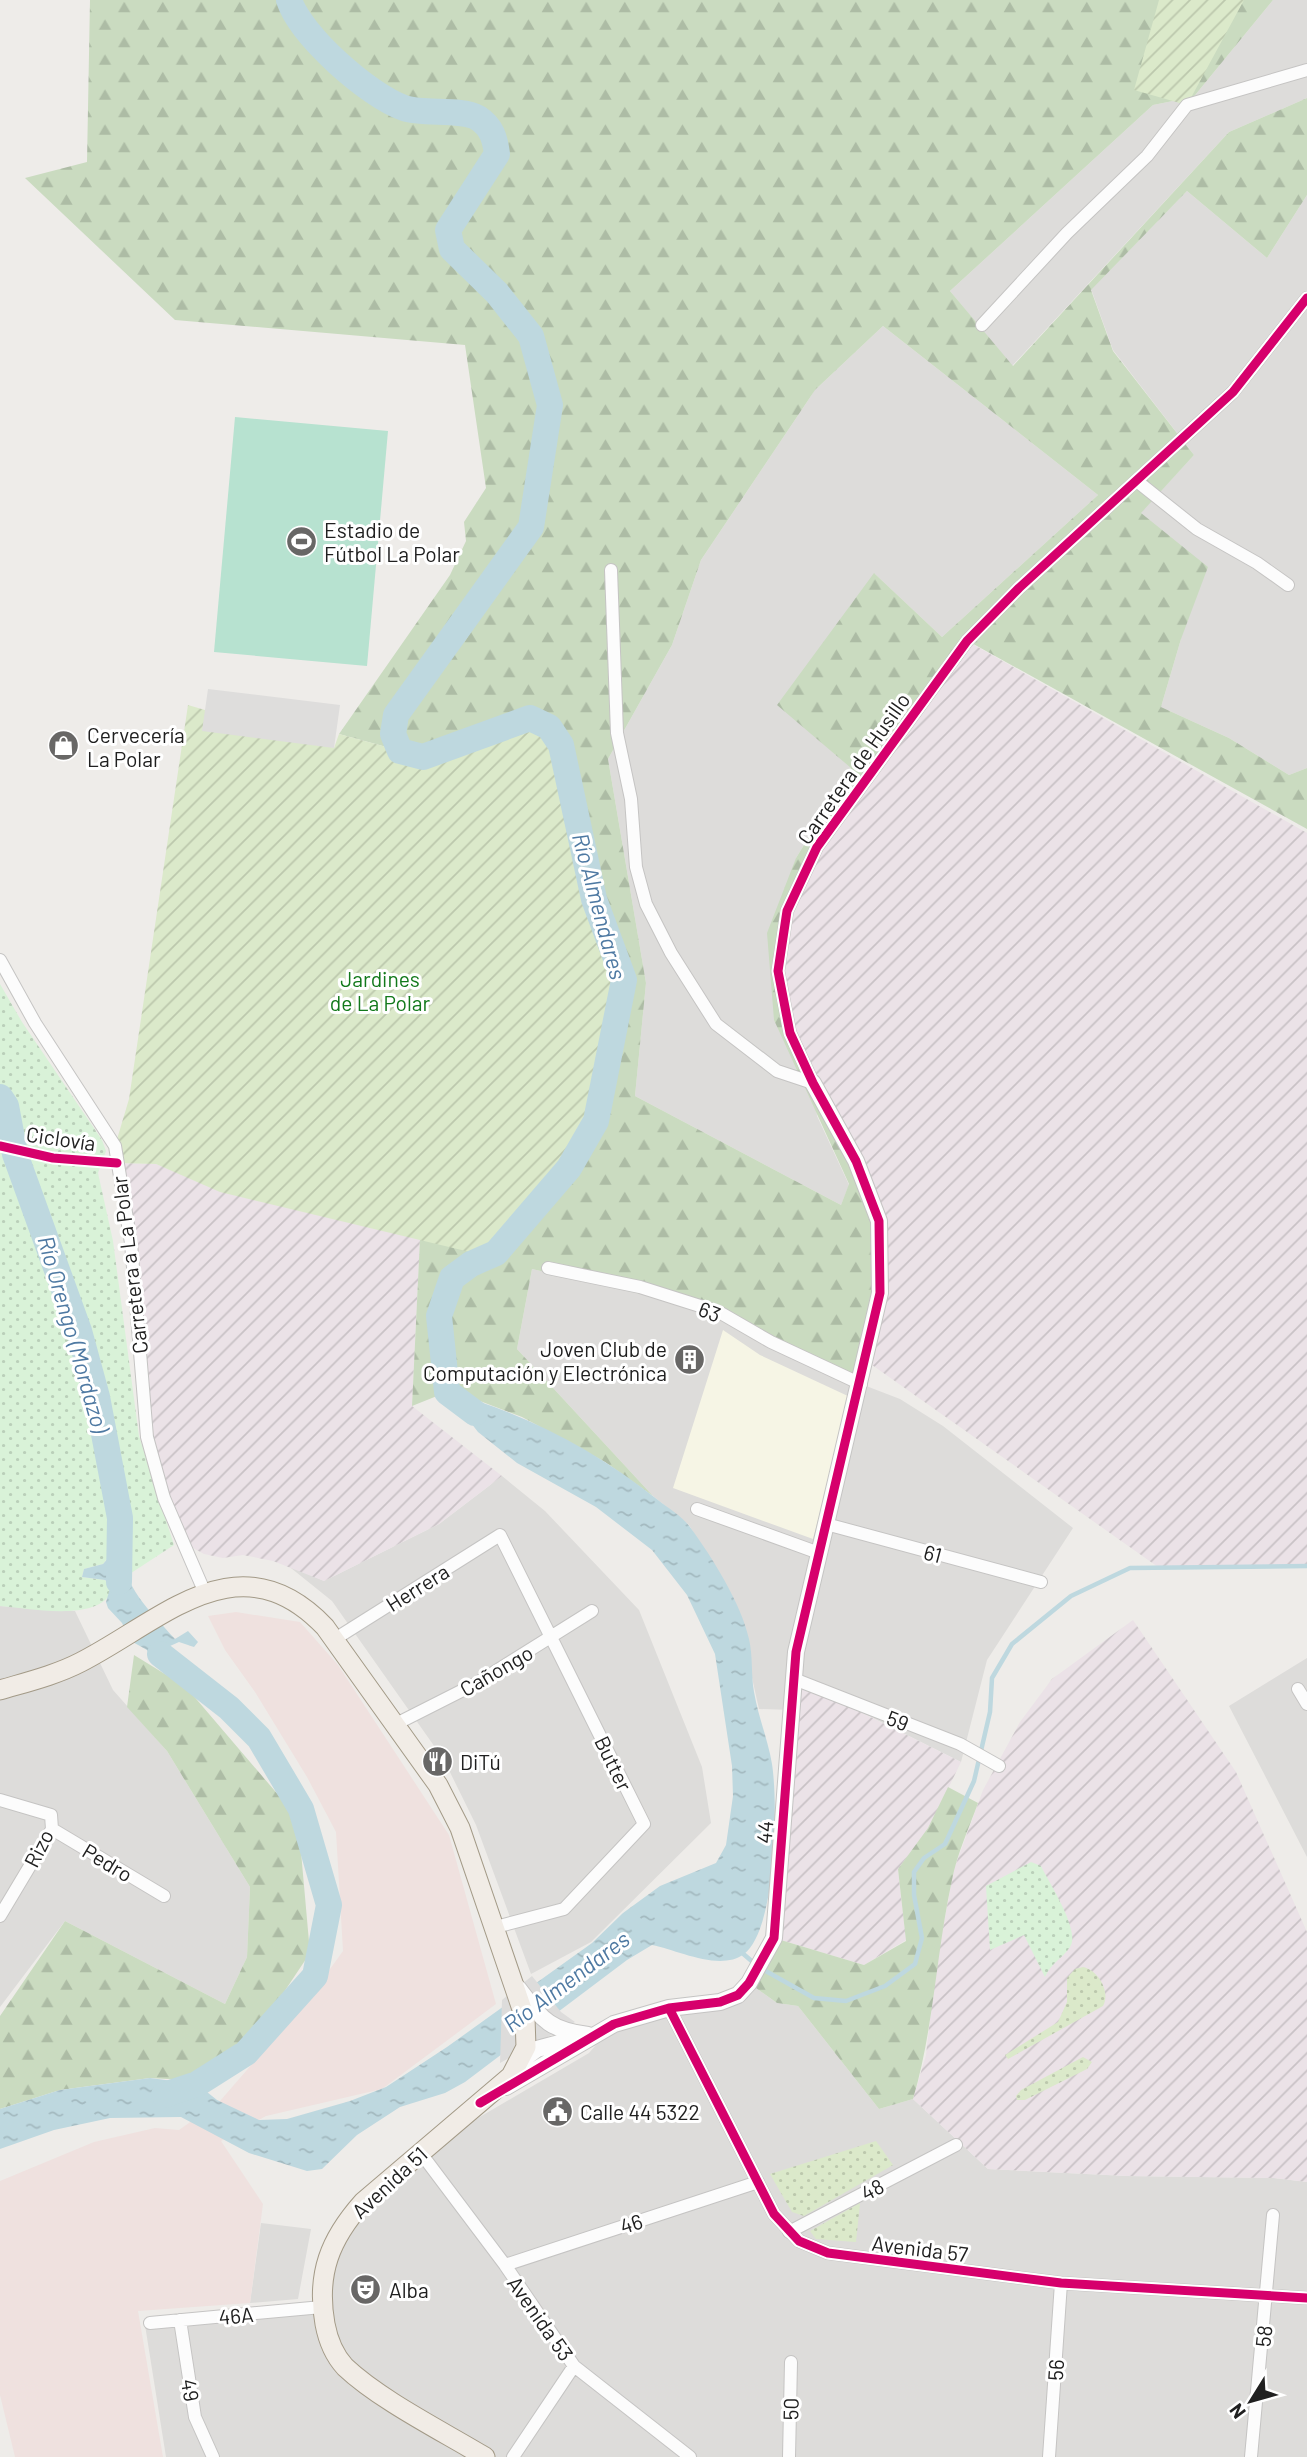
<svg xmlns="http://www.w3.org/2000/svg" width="1307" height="2457" font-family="Barlow,sans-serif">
<defs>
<pattern id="industrial-furrows" width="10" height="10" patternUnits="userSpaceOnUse" patternTransform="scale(1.75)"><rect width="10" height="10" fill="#ebe2e7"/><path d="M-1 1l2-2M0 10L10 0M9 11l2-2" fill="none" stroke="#c9c2c6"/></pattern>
<pattern id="grass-dots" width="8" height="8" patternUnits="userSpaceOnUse" patternTransform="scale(1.75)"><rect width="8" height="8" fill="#dbe9ca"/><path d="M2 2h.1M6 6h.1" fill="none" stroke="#bcc8ad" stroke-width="1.8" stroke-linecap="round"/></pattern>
<pattern id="forest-firs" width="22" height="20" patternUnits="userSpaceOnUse" patternTransform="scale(1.75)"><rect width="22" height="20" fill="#cadbc0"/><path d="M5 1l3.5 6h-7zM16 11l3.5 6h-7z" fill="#adbca5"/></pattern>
<pattern id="park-dots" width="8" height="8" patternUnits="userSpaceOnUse" patternTransform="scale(1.75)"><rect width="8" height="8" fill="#d9f2d8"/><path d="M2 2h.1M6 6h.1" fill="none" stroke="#bacfb9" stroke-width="1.8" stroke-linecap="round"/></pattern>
<pattern id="garden-furrows" width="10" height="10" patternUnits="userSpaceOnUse" patternTransform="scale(1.75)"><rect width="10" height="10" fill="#dbe9ca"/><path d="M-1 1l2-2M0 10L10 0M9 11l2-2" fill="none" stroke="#bcc8ad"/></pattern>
<pattern id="water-ripples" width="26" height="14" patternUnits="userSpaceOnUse" patternTransform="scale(1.75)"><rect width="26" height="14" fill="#bed8df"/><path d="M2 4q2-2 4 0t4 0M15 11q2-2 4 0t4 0" fill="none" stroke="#a3b9bf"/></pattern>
</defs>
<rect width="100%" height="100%" fill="#eeece9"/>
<path fill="#dddcda" d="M1273 0H1307V98L1229 132 1012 366 950 291 1153 105 1173 101 1187 105Z
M1187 191 1267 258 1307 195V768L1289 775 1229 738 1161 707 1181 639 1140 513 1194 455 1113 350 1091 289Z
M883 326 1098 495 942 637 875 574 856 602 851 767 796 858 817 1116 849 1185 841 1205 635 1096 646 983 608 759 672 645 701 560 815 390Z
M532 1269 719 1312 861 1384 900 1399 943 1426 1073 1528 987 1660 961 1762 795 1679 792 1710 759 1709 735 1601 689 1525 653 1496 517 1349Z
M502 1476 545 1511 639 1610 702 1767 711 1823 591 1942 531 1974 476 1825 444 1760 332 1601 286 1564 324 1581 439 1524Z
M0 1606 75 1611 113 1690 167 1751 250 1887 247 1957 225 2004 65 1921 0 2007Z
M1307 1658V1857L1229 1706Z
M749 1983 777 2003 798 2006 879 2109 913 2099 988 2169 1127 2176 1274 2178 1307 2182V2457H166L145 2325 322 2307 326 2257 420 2152 589 2053 614 2024 720 2002Z
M261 2223 311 2229 298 2299 250 2303Z"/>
<path fill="#efe1df" d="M236 1612 300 1622 338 1665 449 1835 496 2004 382 2089 266 2116 221 2141 263 2204 250 2303 138 2311 163 2457H15L0 2395V2181L94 2142 155 2128 179 2130 220 2101 307 2001 343 1951 336 1832 307 1777 255 1692 225 1650 208 1616Z"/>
<path fill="url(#industrial-furrows)" d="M967 641 1307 833V1566L1158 1567 865 1360 879 1221 790 1033 778 971 787 911 817 847Z
M117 1163 156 1164 186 1176 420 1239 412 1406 502 1476 439 1524 324 1581 273 1561 243 1555 223 1558 204 1554 184 1543 147 1437Z
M1133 1620 1236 1772 1307 1932V2182L1274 2178 1127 2176 988 2169 913 2099 926 2055 936 1965 954 1869 983 1790 1020 1722 1052 1679Z
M794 1679 961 1762 929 1828 898 1869 906 1940 864 1965 774 1938Z"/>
<path fill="#f6f5e5" d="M723 1330 760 1355 850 1397 813 1539 673 1488Z"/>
<path fill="url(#grass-dots)" d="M1083 1967C1098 1970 1111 1992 1103 2006L1008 2059 1005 2055 1058 2022 1067 2002V1978L1075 1969Z
M1083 2057 1092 2062 1087 2069 1025 2100H1017L1016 2096 1021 2090Z
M876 2141 893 2165 804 2216 792 2212 770 2174Z
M860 2203 856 2242 816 2239 810 2231Z"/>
<path fill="url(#forest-firs)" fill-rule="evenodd" d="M90 0H1273L1187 105 1173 101 1153 105 950 291 1013 366 1229 132 1307 98V195L1267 258 1187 191 1091 290 1113 351 1194 455 1141 513 1208 567 1181 639 1161 707 1229 738 1289 775 1307 768V829L968 641 817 847 787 911 778 971 790 1033 879 1221 880 1293 861 1384 719 1312 532 1269 517 1349 653 1496 605 1462 522 1417 472 1398 447 1392 412 1406 420 1239 624 980 594 899 577 827 530 718 423 757 339 734 450 575 466 541 464 522 486 488 465 345 175 320 25 178 87 162ZM883 326 1098 495 942 637 874 573 777 705 851 768 796 858 767 933 774 1020 849 1184 841 1205 635 1096 646 983 608 759 672 645 701 560 815 390Z
M134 1655 186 1687 298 1818 310 1953 252 2040 184 2080 150 2078 60 2090 0 2109V2016L65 1921 225 2004 247 1957 250 1887 167 1751 127 1707Z
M948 1787 978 1803C969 1828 957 1854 952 1880 936 1953 934 2028 913 2099L879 2109 798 2006 777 2003 749 1983 774 1938 864 1965 906 1941 898 1869 928 1828Z"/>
<path fill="url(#park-dots)" d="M0 984 22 1022 102 1140 106 1151 98 1173 113 1241 139 1436 174 1545 125 1577 122 1567 110 1555 103 1564 84 1569 82 1577 105 1580 112 1590C100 1623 28 1608 0 1606Z
M1031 1862 1041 1866C1049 1883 1081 1931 1070 1947 1062 1959 1051 1963 1045 1977L1024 1935 990 1950 986 1886Z"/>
<path fill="url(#garden-furrows)" d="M1159 0H1244L1187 105 1134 90Z
M188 705 334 748 339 734 423 757 530 718 549 727 561 745 594 899 624 980 596 1121 569 1168 496 1253 470 1252 220 1192 156 1164 117 1163 115 1146 129 1099Z"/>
<path fill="#b7e2d0" d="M235 417 388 431 367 666 214 652Z"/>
<path fill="#dedddc" d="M208 689 340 705 334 748 202 731Z"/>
<path fill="url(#water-ripples)" d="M447 1392C523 1412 597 1451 658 1500 668 1508 683 1517 690 1527 712 1557 741 1603 749 1639 753 1656 751 1675 754 1692 758 1716 768 1740 772 1764 778 1802 777 1929 744 1954 720 1972 678 1950 652 1945L627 1960 465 2082 445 2093 400 2107 357 2135 322 2169 307 2171 249 2153 181 2117 110 2118 54 2130 0 2149V2109L60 2090 150 2078 197 2084 217 2100 259 2120 287 2119 350 2101 386 2087 447 2047 592 1943 623 1913 660 1886 716 1863 726 1845 733 1796 732 1766 715 1654 687 1595 652 1550 596 1507 517 1463 478 1432Z
M118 1547C127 1590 146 1607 175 1639L188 1631 198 1642 194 1647 179 1642 170 1646 176 1660 191 1667 181 1682 155 1666 147 1650 131 1641 122 1623 108 1608 106 1602 111 1585 105 1580 82 1577 84 1569 103 1564Z"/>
<path fill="#dddcdb" d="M532 1976 561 2012 575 2022 500 2063 502 2000Z"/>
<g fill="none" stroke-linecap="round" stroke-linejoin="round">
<path stroke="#bed8df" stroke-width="4.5" d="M740 1951 755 1964
M762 1969 814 1998 846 2001 885 1986 915 1964 922 1938 914 1895V1872L924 1858 945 1844 974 1781 990 1712 992 1678 1012 1644 1071 1596 1130 1568 1307 1566"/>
<path stroke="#bed8df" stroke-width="26" d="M289 0C301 36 368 95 404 108 423 115 461 108 478 118 492 127 495 139 497 154L448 230 452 249 497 293 531 336 550 405 531 527 396 715 393 734 400 751 423 757 530 718 549 727 561 745 594 899 624 980 596 1121 569 1168 496 1253 471 1264 452 1278 439 1316 447 1392 475 1413
M0 1097 6 1106 15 1154 79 1331 97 1397 120 1518 119 1582
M160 1654 229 1708 259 1738 301 1809 329 1905 315 1976 246 2053 197 2084 164 2095"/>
<defs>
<path id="minor" d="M982 325 1067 233 1147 156 1187 105 1307 70
M1138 482 1197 529 1257 563 1288 585
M611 570 617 733 631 799 636 867 646 904 671 953 716 1024 777 1071 813 1083
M0 960 35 1023 115 1146 131 1243 147 1437 164 1498 205 1593
M813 1083 790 1033 778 971 787 911 817 847 967 641 1019 588 1233 392 1307 298
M548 1268 640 1287 719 1312 771 1342 861 1384
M697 1509 819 1553
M826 1524 1041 1582
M335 1639 500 1535 644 1824 564 1909 496 1927
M794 1679 960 1744 999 1766
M1298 1689 1307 1704
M396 1724 477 1683 592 1611
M0 1800 51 1815 52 1829 0 1916
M52 1829 164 1896
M669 2008 774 2214 799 2241 828 2253 1061 2283 1307 2298
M420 2152 505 2265 574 2366 690 2457
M789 2232 956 2145
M505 2265 758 2182
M180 2320 195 2417 213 2457
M150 2323 322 2307
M513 2457 574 2366
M789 2457 791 2362
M1049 2457 1061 2283
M1251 2457 1273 2215"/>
<path id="tertiary" d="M518 1988C542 2019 548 2030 588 2035
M522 2060 537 2049 574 2039
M506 2087 614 2024 669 2008 720 2002 738 1995 749 1983 774 1938 796 1652 880 1293 879 1221 856 1161 813 1083"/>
<path id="primary" d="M0 1690C27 1682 56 1675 81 1662 163 1620 239 1537 325 1627L438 1785 460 1828 525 2018 526 2047 511 2076 363 2202C330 2239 316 2274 325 2324 328 2340 334 2355 345 2367 380 2400 442 2431 485 2457"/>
</defs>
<use href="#minor" stroke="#c5c4c3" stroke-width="14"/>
<use href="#tertiary" stroke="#c5c4c3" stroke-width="18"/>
<use href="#primary" stroke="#a39a87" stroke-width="21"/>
<use href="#minor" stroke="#fcfcfc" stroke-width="12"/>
<use href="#tertiary" stroke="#fcfcfc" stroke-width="16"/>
<use href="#primary" stroke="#f1ece6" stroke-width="19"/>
<defs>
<path id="cycleway" d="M0 1146 53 1158 117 1163
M669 2008 774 2214 799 2241 828 2253 1061 2283 1307 2298
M480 2103 614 2024 669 2008 720 2002 738 1995 749 1983 774 1938 796 1652 880 1293 879 1221 856 1161 813 1083 790 1033 778 971 787 911 817 847 967 641 1019 588 1233 392 1307 298"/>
</defs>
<use href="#cycleway" stroke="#fff" stroke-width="13"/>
<use href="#cycleway" stroke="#d6006c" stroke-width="9"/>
</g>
<defs>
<symbol id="stadium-disc" viewBox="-11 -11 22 22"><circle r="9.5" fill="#686766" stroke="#fff"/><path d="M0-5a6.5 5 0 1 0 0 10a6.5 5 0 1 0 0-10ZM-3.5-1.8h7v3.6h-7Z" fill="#fff"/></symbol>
<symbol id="shop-disc" viewBox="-11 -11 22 22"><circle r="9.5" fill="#686766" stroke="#fff"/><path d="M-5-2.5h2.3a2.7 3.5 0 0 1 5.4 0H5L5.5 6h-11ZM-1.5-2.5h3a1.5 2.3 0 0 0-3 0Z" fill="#fff"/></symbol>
<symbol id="building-disc" viewBox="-11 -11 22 22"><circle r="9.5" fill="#686766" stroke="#fff"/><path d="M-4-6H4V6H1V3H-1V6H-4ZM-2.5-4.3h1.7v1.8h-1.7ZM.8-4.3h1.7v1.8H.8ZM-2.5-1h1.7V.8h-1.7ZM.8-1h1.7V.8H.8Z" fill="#fff"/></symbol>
<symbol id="restaurant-disc" viewBox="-11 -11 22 22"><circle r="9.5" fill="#686766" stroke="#fff"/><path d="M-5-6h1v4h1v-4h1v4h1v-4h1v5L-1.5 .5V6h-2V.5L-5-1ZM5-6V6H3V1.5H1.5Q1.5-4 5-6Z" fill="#fff"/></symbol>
<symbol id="civic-disc" viewBox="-11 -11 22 22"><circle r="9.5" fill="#686766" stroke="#fff"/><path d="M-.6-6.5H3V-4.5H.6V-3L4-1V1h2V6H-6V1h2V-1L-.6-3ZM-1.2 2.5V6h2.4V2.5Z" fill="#fff"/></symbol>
<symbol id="theatre-disc" viewBox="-11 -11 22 22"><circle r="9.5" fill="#686766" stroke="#fff"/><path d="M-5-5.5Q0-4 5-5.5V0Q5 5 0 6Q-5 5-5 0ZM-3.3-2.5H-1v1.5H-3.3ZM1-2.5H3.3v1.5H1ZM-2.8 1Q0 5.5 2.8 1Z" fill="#fff"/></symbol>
</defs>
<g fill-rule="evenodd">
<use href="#stadium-disc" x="284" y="524" width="35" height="35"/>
<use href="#shop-disc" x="46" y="728" width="35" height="35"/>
<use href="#building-disc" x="672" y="1342" width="35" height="35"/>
<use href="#restaurant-disc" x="420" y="1744" width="35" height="35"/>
<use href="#civic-disc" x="540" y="2094" width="35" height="35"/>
<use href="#theatre-disc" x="348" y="2272" width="35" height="35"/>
</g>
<g text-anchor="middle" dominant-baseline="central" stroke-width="6" stroke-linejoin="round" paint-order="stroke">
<g font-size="21" fill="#202020" stroke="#fff" text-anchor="start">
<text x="324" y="529">Estadio de<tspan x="324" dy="24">Fútbol La Polar</tspan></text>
<text x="87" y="734">Cervecería<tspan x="87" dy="24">La Polar</tspan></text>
<text x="667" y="1348" text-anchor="end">Joven Club de<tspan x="667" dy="24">Computación y Electrónica</tspan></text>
<text x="460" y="1761">DiTú</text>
<text x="580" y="2111">Calle 44 5322</text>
<text x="389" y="2289">Alba</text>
</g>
<g font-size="21" fill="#202020" stroke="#fff">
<text transform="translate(853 768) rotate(-55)">Carretera de Husillo</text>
<text transform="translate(61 1138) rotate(8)">Ciclovía</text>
<text transform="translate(129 1265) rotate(-97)">Carretera a La Polar</text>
<text transform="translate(710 1311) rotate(21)">63</text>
<text transform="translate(933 1553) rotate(15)">61</text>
<text transform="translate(417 1587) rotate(-32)">Herrera</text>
<text transform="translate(496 1670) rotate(-30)">Cañongo</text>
<text transform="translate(898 1720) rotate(22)">59</text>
<text transform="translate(614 1763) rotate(64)">Butter</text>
<text transform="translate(764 1832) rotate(-85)">44</text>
<text transform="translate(38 1848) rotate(-63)">Rizo</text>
<text transform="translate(108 1862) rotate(31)">Pedro</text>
<text transform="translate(389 2182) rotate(-43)">Avenida 51</text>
<text transform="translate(872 2189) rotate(-28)">48</text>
<text transform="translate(631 2223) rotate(-18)">46</text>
<text transform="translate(920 2248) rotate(7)">Avenida 57</text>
<text transform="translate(236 2315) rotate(-5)">46A</text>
<text transform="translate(541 2318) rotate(55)">Avenida 53</text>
<text transform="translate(1263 2336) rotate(-84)">58</text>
<text transform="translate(1055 2370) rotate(-86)">56</text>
<text transform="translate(191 2390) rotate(81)">49</text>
<text transform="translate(790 2409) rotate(-89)">50</text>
</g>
<g font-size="21" fill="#12791b" stroke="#fff">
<text x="380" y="978">Jardines<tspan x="380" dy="24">de La Polar</tspan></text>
</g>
<g font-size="23" font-style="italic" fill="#4e79a2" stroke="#fff">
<text transform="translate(600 906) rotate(75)">Río Almendares</text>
<text transform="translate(74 1334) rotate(74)">Río Orengo (Mordazo)</text>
<text transform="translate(566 1981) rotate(-37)">Río Almendares</text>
</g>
</g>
<g transform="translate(1251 2401) rotate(233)" stroke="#ffffff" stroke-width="5" paint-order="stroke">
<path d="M0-5L12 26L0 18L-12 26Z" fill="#202020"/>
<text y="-10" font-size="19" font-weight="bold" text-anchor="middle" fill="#202020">N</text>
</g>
</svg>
